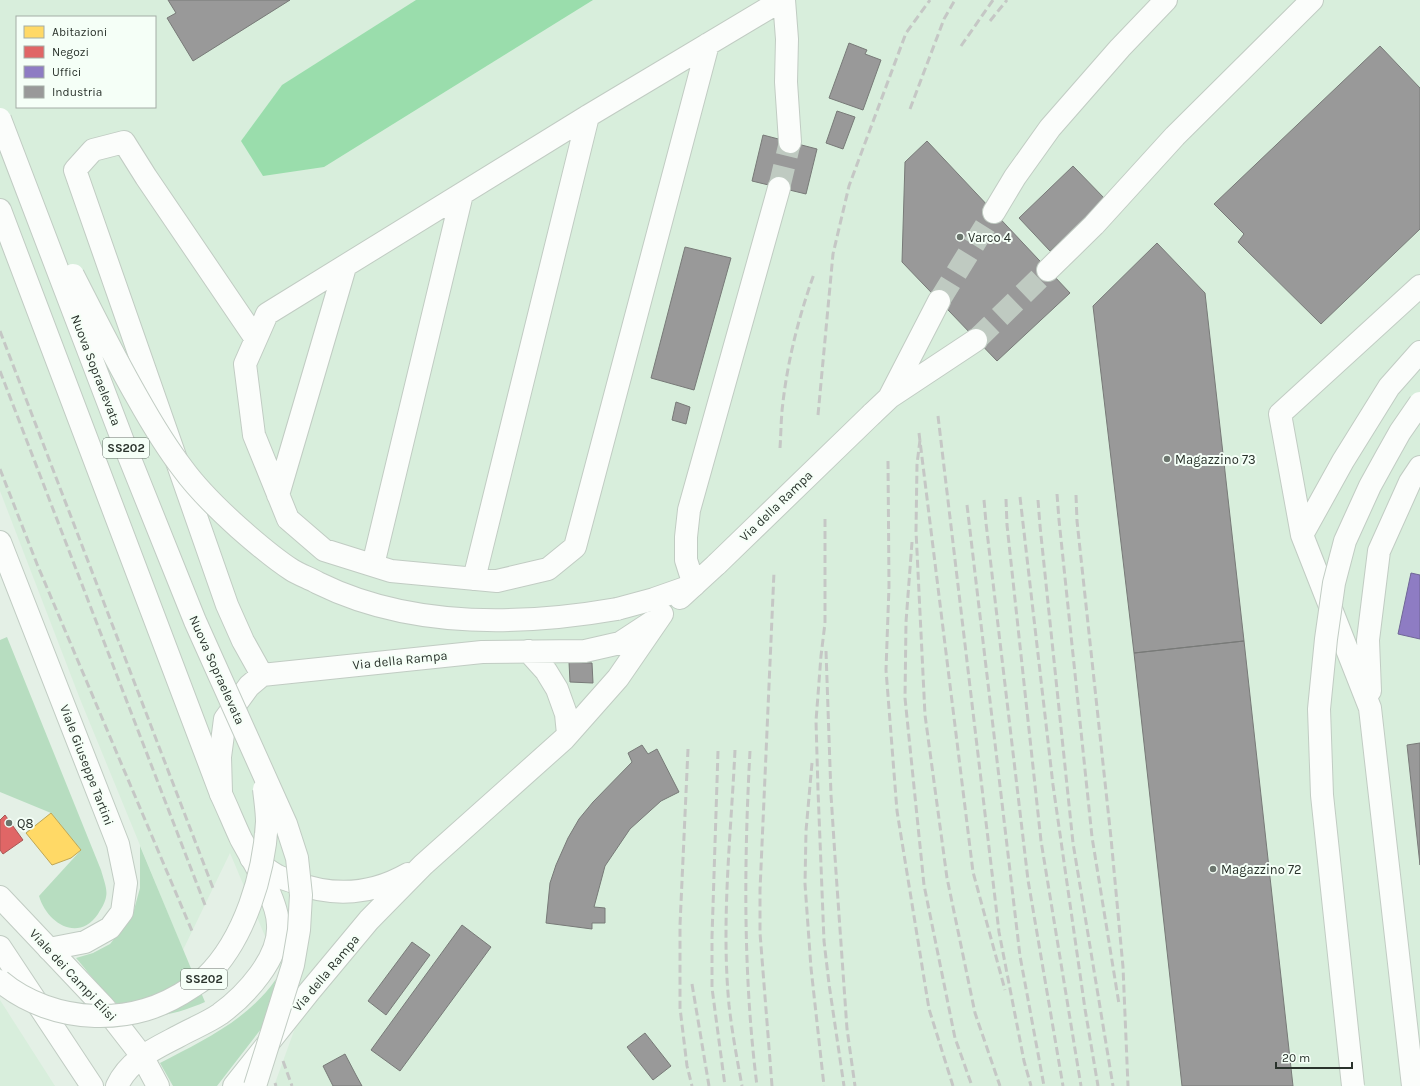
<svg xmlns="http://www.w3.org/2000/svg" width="1420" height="1086" font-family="Karla,sans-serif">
<rect width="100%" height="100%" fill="#e4f0e6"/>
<path fill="#d8eedc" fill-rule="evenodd" d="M0 0H1420V1086H274L299 1017 230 853 183 950 80 699 0 491ZM17 17H155V107H17Z
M0 1000 55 1086H0Z"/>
<path fill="#b7ddc0" d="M7 637 101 870C103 878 108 889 106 897 105 903 101 909 98 914 78 943 47 923 39 896L81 850 51 813 0 792V640Z
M140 846 205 1002C184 1011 150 1023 127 1011 108 1000 91 975 76 958L93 953 110 944 132 917 140 888Z
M276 979 270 1007 261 1029 217 1086H173L160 1063C202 1041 248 1020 276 979Z"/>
<path fill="#9addac" d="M416 0H593L324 167 263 176 241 141 282 85Z"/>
<path fill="#ffd966" stroke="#bfa755" d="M51 813 81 850 71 858 52 865 26 833Z"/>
<path fill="#e06666" stroke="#a95755" d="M5 815 23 840 3 854 0 850V820Z"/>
<path fill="#8e7cc3" stroke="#706696" d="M1411 573 1420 575V639L1398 634Z"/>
<path fill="#999" stroke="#787a78" d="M168 0H290L193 61 167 18 176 13Z
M849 43 867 50 865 54 881 60 863 110 829 98Z
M1380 46 1420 88V229L1321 324 1238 242 1244 234 1214 204Z
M837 111 855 117 843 149 826 143Z
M763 135 817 149 806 194 752 181Z
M927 141 1070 293 997 361 902 262 905 162Z
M1073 166 1106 200 1050 251 1019 218Z
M1157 243 1205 293 1244 641 1134 653 1093 306Z
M685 247 731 258 694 390 651 378Z
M676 402 690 407 686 424 672 420Z
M1244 641 1293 1086H1182L1134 653Z
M569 662 592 663 593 683 570 682Z
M1420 743V865L1407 745Z
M642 745 648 754 657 749 679 792 661 801 630 829 605 866 594 907 605 908V923H592V929L546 923 550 883 556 865 568 838 579 819 593 802 632 762 628 753Z
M462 925 491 947 400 1071 371 1050Z
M412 942 430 955 386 1015 368 1001Z
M645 1033 671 1066 653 1080 627 1047Z
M345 1054 356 1075 362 1086H333L323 1066Z"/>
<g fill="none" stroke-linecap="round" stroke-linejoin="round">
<path stroke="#bfcac1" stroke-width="22" stroke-dasharray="22 11" stroke-linecap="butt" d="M779 188 790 142
M939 301 994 212
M976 340 1048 270"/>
<defs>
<path id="minor" d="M784 0 787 39 786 82 790 142
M708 44 575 547 548 569 497 581 391 571 324 550 288 519 254 435 245 364 267 314 588 116 782 0
M994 212 1015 177 1050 128 1120 48 1166 0
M1048 270 1094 225 1175 136 1312 0
M256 339 146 177 124 142 93 150 75 170 227 605 243 641 262 675
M890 396 939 301
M872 414 890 397 976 340
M278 495 345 267
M1302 535 1343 461 1389 387 1420 352
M0 542 118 844 126 883 122 912 110 928 85 942 49 949
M373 565 462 194
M474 579 588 116
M694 585 686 560V537L689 510 779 188
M680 598 717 564
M528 651 546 671 557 689 566 714 568 734
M1370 691 1368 640 1379 551 1410 482 1420 467
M221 792 220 757 225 719 249 686 262 675 482 652 585 651 620 643 652 622
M251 858C259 863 267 870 276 875 282 879 290 880 296 883 334 897 373 894 408 874
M234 1086 309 992 369 920 423 865 564 739 618 678 662 614
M1413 1086 1370 708 1302 535 1280 414 1420 286"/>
<path id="major" d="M0 897 104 1007 142 1056 158 1086
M0 947 92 1086
M117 1086C129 1060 154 1049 177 1037 191 1029 207 1023 220 1014 246 995 280 958 278 925 278 901 253 861 241 839 234 824 228 809 221 794"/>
<path id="highway" d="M0 210 221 794
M617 609 654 599 694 585"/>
</defs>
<use href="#minor" stroke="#c1ccc3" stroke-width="24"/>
<use href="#major" stroke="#c1ccc3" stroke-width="24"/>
<use href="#highway" stroke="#c1ccc3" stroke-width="24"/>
<use href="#minor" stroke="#fbfdfb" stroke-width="22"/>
<use href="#major" stroke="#fbfdfb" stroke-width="22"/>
<use href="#highway" stroke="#fbfdfb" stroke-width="22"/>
<path stroke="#c5c7c5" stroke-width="3" stroke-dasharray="8 4" stroke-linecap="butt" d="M990 21 1007 0
M961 46 993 0
M910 109 944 19 955 0
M0 331 213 888
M0 371 205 905
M818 415 833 254 849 186 906 33 930 0
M938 416 999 932 1024 1061 1031 1086
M919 433 973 872 1005 990
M920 440 917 464 916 531 925 715 947 878 975 1013 1000 1086
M780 448C781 433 781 417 783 402 788 359 799 316 814 274
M888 461 889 586 886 670 897 811 929 1009 953 1086
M0 469 37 564 192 931
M1057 494 1059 520 1092 837 1119 1004
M1076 495 1077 521 1111 838 1123 967 1128 1086
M1020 497 1053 785 1085 1009 1098 1086
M1006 499 1007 525 1041 841 1081 1086
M984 500 986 523 1028 880 1063 1086
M1038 500 1040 526 1073 843 1113 1086
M967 505 1020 956 1044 1086
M825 519V623L821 656 816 721 818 790 824 941 829 984 844 1086
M912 542 906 622 905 698 924 885 955 1038 972 1086
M826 651 831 795 836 872 847 1029 855 1086
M688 749 680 925V1008L687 1066 692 1086
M735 750C731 834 721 921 729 1005 732 1032 737 1059 742 1086
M718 751 712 937V988L725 1086
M750 751C744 862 743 975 757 1086
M812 763 806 831 805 884 811 968 824 1086
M692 984 709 1086
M283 1061 292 1086
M275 1083 276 1086
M772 1086 760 933V890L774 572"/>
<defs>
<path id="minor-bridge" d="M717 564 872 414
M1353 1086 1322 795 1319 709 1326 639 1334 583 1345 541 1370 486 1386 457 1400 432 1420 403"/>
<path id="highway-bridge" d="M0 119 124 444 195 621 286 824 297 858 301 895 299 930 293 965 255 1086
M73 275C94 316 114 357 137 397 151 422 166 447 183 469 199 491 219 510 239 528 256 543 273 558 292 570 300 575 309 578 318 583 409 628 519 626 617 609
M0 981C26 1003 61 1015 95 1016 131 1017 161 1008 192 987 196 984 202 981 206 977 245 939 264 874 267 822 267 811 265 799 264 789"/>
</defs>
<use href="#minor-bridge" stroke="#c1ccc3" stroke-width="24" stroke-linecap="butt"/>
<use href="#highway-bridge" stroke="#c1ccc3" stroke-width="24" stroke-linecap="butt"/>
<use href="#minor-bridge" stroke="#fbfdfb" stroke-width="22"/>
<use href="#highway-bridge" stroke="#fbfdfb" stroke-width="22"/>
</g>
<g fill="#6b756d" stroke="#f5fff7" stroke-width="1.5">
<circle cx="960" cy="237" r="4"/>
<circle cx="1167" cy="459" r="4"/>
<circle cx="9" cy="823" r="4"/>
<circle cx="1213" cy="869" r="4"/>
</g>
<g text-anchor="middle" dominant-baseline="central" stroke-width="4" stroke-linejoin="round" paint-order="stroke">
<g fill="#f5fff7" stroke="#677069" stroke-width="1">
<rect x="103" y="438" width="46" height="20" rx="3"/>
<rect x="181" y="969" width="46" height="20" rx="3"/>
</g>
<g font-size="12" font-weight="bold" fill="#2a332c">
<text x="126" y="448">SS202</text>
<text x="204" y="979">SS202</text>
</g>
<g font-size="13" fill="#2a332c" stroke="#f5fff7" text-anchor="start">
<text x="968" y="237">Varco 4</text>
<text x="1175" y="459">Magazzino 73</text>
<text x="17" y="823">Q8</text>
<text x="1221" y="869">Magazzino 72</text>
</g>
<g font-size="13" fill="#2a332c" stroke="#f5fff7">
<text transform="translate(96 370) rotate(69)">Nuova Sopraelevata</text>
<text transform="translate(776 506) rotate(-44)">Via della Rampa</text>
<text transform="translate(400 660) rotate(-6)">Via della Rampa</text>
<text transform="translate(217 670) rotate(66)">Nuova Sopraelevata</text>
<text transform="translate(87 765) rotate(69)">Viale Giuseppe Tartini</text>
<text transform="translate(326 973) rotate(-50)">Via della Rampa</text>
<text transform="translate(73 975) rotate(47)">Viale dei Campi Elisi</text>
</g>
</g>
<rect x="16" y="16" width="140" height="92" fill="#f5fff7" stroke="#a4ada6"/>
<rect x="24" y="26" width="20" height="12" fill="#ffd966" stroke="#a4ada6"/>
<text x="52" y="36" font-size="12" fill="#2a332c">Abitazioni</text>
<rect x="24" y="46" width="20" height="12" fill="#e06666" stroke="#a4ada6"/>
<text x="52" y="56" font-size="12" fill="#2a332c">Negozi</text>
<rect x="24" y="66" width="20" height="12" fill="#8e7cc3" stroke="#a4ada6"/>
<text x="52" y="76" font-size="12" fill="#2a332c">Uffici</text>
<rect x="24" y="86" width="20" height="12" fill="#999999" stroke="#a4ada6"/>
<text x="52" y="96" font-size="12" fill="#2a332c">Industria</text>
<path d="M1276 1062v6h76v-6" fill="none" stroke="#2a332c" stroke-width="2"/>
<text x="1282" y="1062" font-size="12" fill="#2a332c" stroke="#f5fff7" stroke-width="3" paint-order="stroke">20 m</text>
</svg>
